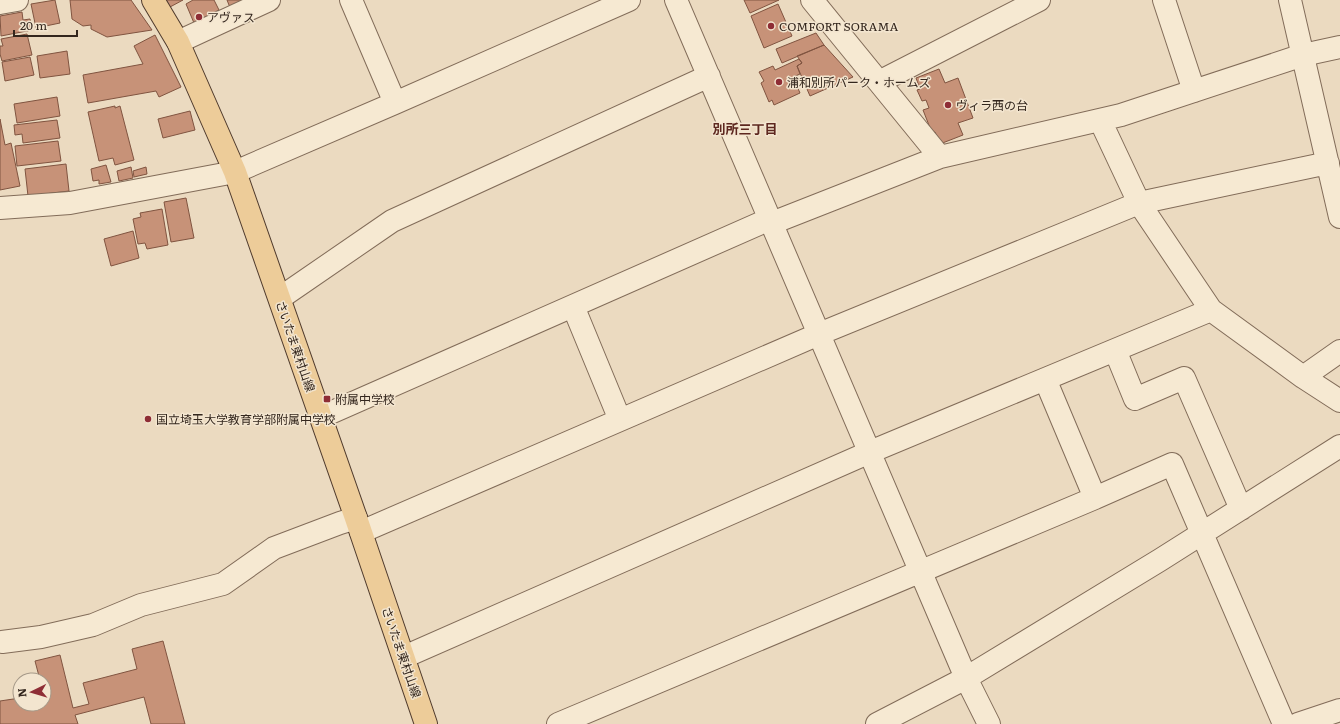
<svg xmlns="http://www.w3.org/2000/svg" width="1340" height="724" font-family="Literata,'Noto Sans JP',serif">
<rect width="100%" height="100%" fill="#ebdac0"/>
<path fill="#c79278" stroke="#805440" d="M55 0 60 23 36 28 31 4Z
M70 0H131L152 30 107 37 91 29V25L83 26 72 19Z
M166 0H183L170 7Z
M193 0H214L219 10 194 23 186 4Z
M227 0H257L231 10Z
M744 0H779L750 13Z
M778 4 792 36 764 48 751 16Z
M22 12 23 20 30 19 32 30 1 36 0 16Z
M816 33 824 45 782 63 776 49Z
M27 34 32 55 2 61 0 54V46H3L1 39Z
M155 35 181 87 159 97 156 91 88 103 83 75 143 64 134 46Z
M824 45 853 77 810 96 797 66 802 63 797 56Z
M67 51 70 74 40 78 37 56Z
M30 57 34 75 5 81 2 62Z
M799 59 802 63 797 66 800 74 793 77 800 93 774 105 772 100 769 102 761 83 764 81 759 72 773 66 775 70Z
M939 69 945 83 958 78 973 118 958 123 963 135 940 144 935 132 932 133 923 110 929 108 926 100 922 101 917 90 920 89 916 78Z
M57 97 60 116 17 123 14 104Z
M115 106V108L120 106 134 160 115 165 113 158 99 161 88 112Z
M190 111 195 130 163 138 158 119Z
M0 119 5 145 11 143 20 186 0 190Z
M57 120 60 138 23 143 22 134 15 135 14 125Z
M58 141 61 161 17 166 15 146Z
M66 164 69 191 28 196 25 169Z
M106 165 111 182 99 184V180L93 181 91 169Z
M131 167 133 178 119 181 117 171Z
M146 167 147 174 134 177 133 171Z
M186 198 194 238 171 242 164 202Z
M162 209 168 245 147 249 145 243 138 244 133 219 141 217 140 213Z
M133 231 139 258 111 266 104 239Z
M163 641 185 724H151L144 697 75 715 78 724H0V701L20 698V704H44V680H40L35 661 60 655 73 708 89 704 83 683 137 669 132 649Z"/>
<g fill="none" stroke-linecap="round" stroke-linejoin="round">
<defs>
<path id="minor" d="M351 0 395 103
M676 0 966 678 989 724
M812 0 940 157
M1164 0 1194 91
M1290 0 1340 217
M0 3 17 0
M178 42 269 0
M879 82 1039 0
M1100 120 1139 203 1211 310 1303 377 1340 401
M0 208 70 203 235 172 395 103 629 0
M772 223 940 157 1121 115 1303 55 1340 47
M280 298 392 221 709 76
M573 306 620 420
M1115 350 1135 399 1184 378 1241 509
M1303 377 1340 351
M321 417 770 219
M1095 498 1172 464 1284 724
M361 532 819 334 1139 203 1328 163
M2 642 41 637 93 625 141 605 223 584 274 548 340 523 356 518
M404 657 870 452 1211 310
M558 724 1095 498 1045 379
M877 724 966 678 1160 560 1340 446
M1298 724 1340 710"/>
<path id="major" d="M153 0 178 42 235 172 356 518 426 724"/>
</defs>
<use href="#minor" stroke="#826c59" stroke-width="24"/>
<use href="#major" stroke="#503b2d" stroke-width="24"/>
<use href="#minor" stroke="#f6e9d2" stroke-width="22"/>
<use href="#major" stroke="#edcc99" stroke-width="22"/>
</g>
<g fill="#8e2d35" stroke="#f3e5cf" stroke-width="1.5">
<circle cx="199" cy="17" r="4"/>
<circle cx="771" cy="26" r="4"/>
<circle cx="779" cy="82" r="4"/>
<circle cx="948" cy="105" r="4"/>
<rect x="323" y="395" width="8" height="8" rx="2"/>
<circle cx="148" cy="419" r="4"/>
</g>
<g text-anchor="middle" dominant-baseline="central" stroke-width="3" stroke-linejoin="round" paint-order="stroke">
<g font-size="12" fill="#33261d" stroke="#f3e5cf" text-anchor="start">
<text x="207" y="17">アヴァス</text>
<text x="779" y="26">COMFORT SORAMA</text>
<text x="787" y="82">浦和別所パーク・ホームズ</text>
<text x="956" y="105">ヴィラ西の台</text>
<text x="335" y="399">附属中学校</text>
<text x="156" y="419">国立埼玉大学教育学部附属中学校</text>
</g>
<g font-size="12" fill="#33261d" stroke="#f3e5cf">
<text transform="translate(296 346) rotate(71)">さいたま東村山線</text>
<text transform="translate(402 652) rotate(71)">さいたま東村山線</text>
</g>
<g font-size="13" font-weight="bold" fill="#5d271f" stroke="#f3e5cf">
<text x="745" y="128">別所三丁目</text>
</g>
</g>
<g transform="translate(32 692) rotate(265)"><circle r="19" fill="#f3e5cf" stroke="#a69988"/>
<path d="M0-3L7 15L0 10L-7 15Z" fill="#8e2d35"/>
<text y="-6" font-size="11" font-weight="bold" text-anchor="middle" fill="#33261d">N</text>
</g>
<path d="M14 30v6h63v-6" fill="none" stroke="#33261d" stroke-width="2"/>
<text x="20" y="30" font-size="12" fill="#33261d" stroke="#f3e5cf" stroke-width="3" paint-order="stroke">20 m</text>
</svg>
